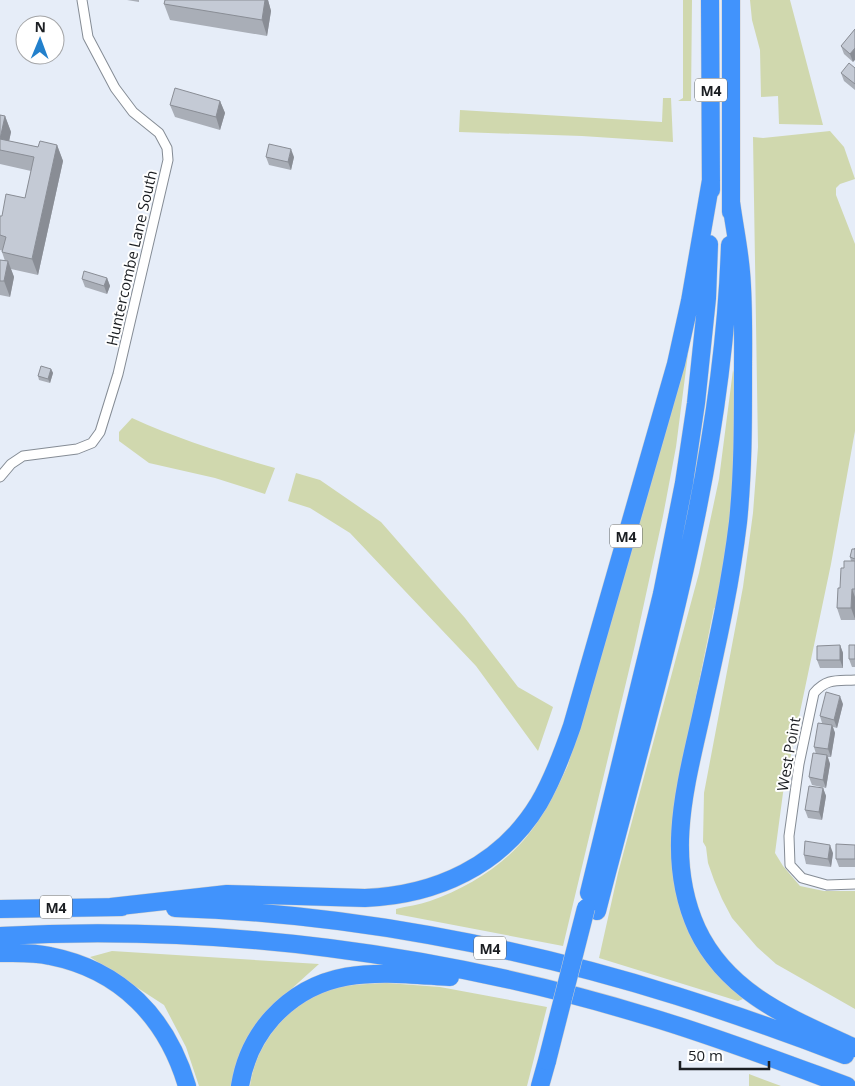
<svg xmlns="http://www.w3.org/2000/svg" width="855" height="1086" font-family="'Open Sans',sans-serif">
<rect width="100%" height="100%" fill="#e6edf8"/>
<path fill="#d0d8ae" d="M683 0H692L691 101H678L683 98Z
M750 0H790L823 125 779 124 778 96 761 97 760 50 752 20Z
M663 98H671L673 142 582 136 459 132 460 110 662 122Z
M830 131 844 147 855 179 840 184 836 188V195L855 244V431L831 564 783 793 775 853 783 866 800 886 824 891H855V1009L776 964 757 947 732 918 722 899 714 880 708 863 706 847 703 842 704 793 743 587 753 513 758 447 753 137 763 138Z
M690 338 676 447 663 516 635 645 563 946 396 914V909C407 906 419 905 430 901 467 888 504 865 528 835 545 814 557 789 568 765Z
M733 370 735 376 736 443 730 522 718 608H714L674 804 671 857 673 876 722 978 743 999 738 1001 599 958 618 873 699 573 719 479Z
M132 418C178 439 226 454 275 468L265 494 215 478 149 463 119 441V432Z
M296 473 320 480 381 522 465 618 518 687 553 707 538 751 476 666 350 533 310 508 288 501Z
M112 951 319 964 288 992 250 1034 234 1069 233 1086H199L186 1047 164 1005 90 957Z
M387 983 440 987 547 1007 527 1086H250C255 1045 287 1005 326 991 345 984 366 984 387 983Z
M749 1074 781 1086H749Z"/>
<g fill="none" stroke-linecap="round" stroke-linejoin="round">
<defs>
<path id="minor" d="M0 477 11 464 23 456 77 449 92 443 100 432 118 374 168 160 167 148 159 133 133 112 115 88 88 37 82 0
M855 680C837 681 827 678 814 693L799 764 789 836 790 865 802 878 827 885 855 884"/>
<path id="motorway" d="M710 0 711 190
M731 202C734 225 739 248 741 272 744 306 743 341 743 376 743 424 743 473 738 522 731 581 718 640 705 698 689 775 662 852 697 929 728 995 793 1019 855 1048
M731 212V0
M589 893 662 594 684 483 696 403 707 298 709 244
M111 907 227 894 365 898C436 895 501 866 539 803 553 779 563 752 572 726L676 364 690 301 711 180
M175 908C343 913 518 946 677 996 734 1014 790 1034 845 1055
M0 909 122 907
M597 911C653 692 723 474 730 245
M0 936C219 924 441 953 650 1017 717 1037 782 1062 847 1086
M0 953C16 953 34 952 50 956 121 970 167 1018 187 1086
M240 1086C244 1061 255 1037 272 1018 322 963 383 973 450 977
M540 1086 547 1061"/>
</defs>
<use href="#minor" stroke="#858c95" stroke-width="11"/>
<use href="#motorway" stroke="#cdcece" stroke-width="19"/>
<use href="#minor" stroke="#fff" stroke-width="9"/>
<use href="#motorway" stroke="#4193fc" stroke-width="18"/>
<defs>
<path id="motorway-bridge" d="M547 1061 586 908"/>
</defs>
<use href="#motorway-bridge" stroke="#cdcece" stroke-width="19" stroke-linecap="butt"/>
<use href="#motorway-bridge" stroke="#4193fc" stroke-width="18"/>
</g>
<path fill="#a9aeb7" d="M127 0H139V2Z
M165 0H268L271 11 267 36 170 20 164 4Z
M855 29 853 62 844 54 841 46Z
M855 68V90L844 81 841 73Z
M220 101 225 113 220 130 175 117 170 105Z
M0 115 5 116 11 132 9 141 38 147 57 145 63 161 38 275 11 269 14 277 10 297 0 295V260L5 261 2 252 3 251 0 250V216H2L25 198 31 171 0 164Z
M266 157H294L291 170 269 165Z
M107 278 110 286 107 294 85 287 82 279Z
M51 369 53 373 50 383 39 380 38 376Z
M855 548V620H841L837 608 840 588 851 561 850 557Z
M840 645 843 653V668H820L817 660Z
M855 645V667H852L849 659Z
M843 704 837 728 833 727 835 733 831 757H828L830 764 826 788 812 785 809 777 816 754 814 747 822 723 820 716Z
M823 788 826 796 822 820 808 818 805 810Z
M855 845V867H839L836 859Z
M833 853 831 867 806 864 804 855Z"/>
<path fill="#898d95" d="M265 0H268L271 11 267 36 262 20Z
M855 48V60L853 62 850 54Z
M220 101 225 113 220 130 216 117Z
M5 116 11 132 7 151 0 139Z
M57 145 63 161 38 275 32 259Z
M291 149 294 157 291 170 288 162Z
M8 261 14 277 10 297 4 281Z
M107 278 110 286 107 294 104 286Z
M51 369 53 373 50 383 48 379Z
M852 589 855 597V619L851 608Z
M840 645 843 653V668L840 660Z
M840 696 843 704 837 728 834 720Z
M832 725 835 733 831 757 828 749Z
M827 755 830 764 826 788 823 780Z
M823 788 826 796 822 820 819 812Z
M830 845 833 853 831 867 828 859Z"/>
<path fill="#c4cad5" stroke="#898d95" d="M165 0H265L262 20 164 4Z
M855 29V48L850 54 841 46Z
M849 63 855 68V84L841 73Z
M175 88 220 101 216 117 170 105Z
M0 115 5 116 0 139 38 147 40 141 57 145 32 259 2 252 6 237 0 235V216H2L6 194 25 198 34 157 0 150Z
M269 144 291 149 288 162 266 157Z
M0 260 8 261 4 281H0Z
M84 271 107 278 104 286 82 279Z
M41 366 51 369 48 379 38 376Z
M855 548V559L850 557 852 549H855Z
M844 561H855V589H852L851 608H837L838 588H840L841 568H844Z
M840 645V660H817V646Z
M849 645H855V659H849Z
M826 692 840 696 834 720 820 716Z
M818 723 832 725 828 749 814 747Z
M813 753 827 755 823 780 809 777Z
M809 786 823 788 819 812 805 810Z
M805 841 830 845 828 859 804 855Z
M836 844 855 845V859H836Z"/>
<g text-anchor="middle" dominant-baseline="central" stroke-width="4" stroke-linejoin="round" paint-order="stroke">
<g fill="#fff" stroke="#5f6264" stroke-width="1">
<rect x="695" y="78.5" width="32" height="23" rx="4"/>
<rect x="610" y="524.5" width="32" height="23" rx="4"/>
<rect x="40" y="895.5" width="32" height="23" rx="4"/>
<rect x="474" y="936.5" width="32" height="23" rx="4"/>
</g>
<g font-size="14" font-weight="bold" fill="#1b1e22">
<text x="711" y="90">M4</text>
<text x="626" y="536">M4</text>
<text x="56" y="907">M4</text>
<text x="490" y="948">M4</text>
</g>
<g font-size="15" fill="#1b1e22" stroke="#fff">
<text transform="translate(131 258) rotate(-77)">Huntercombe Lane South</text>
<text transform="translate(788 754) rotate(-80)">West Point</text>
</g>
</g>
<g transform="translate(40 40) rotate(1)"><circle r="24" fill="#ffffff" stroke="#a4a5a7"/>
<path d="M0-4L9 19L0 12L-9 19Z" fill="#2280cc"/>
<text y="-8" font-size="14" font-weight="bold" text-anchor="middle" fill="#1b1e22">N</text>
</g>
<path d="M680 1061v8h89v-8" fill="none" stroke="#1b1e22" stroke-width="2.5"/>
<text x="688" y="1061" font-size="15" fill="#1b1e22" stroke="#ffffff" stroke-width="4" paint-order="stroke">50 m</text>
</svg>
